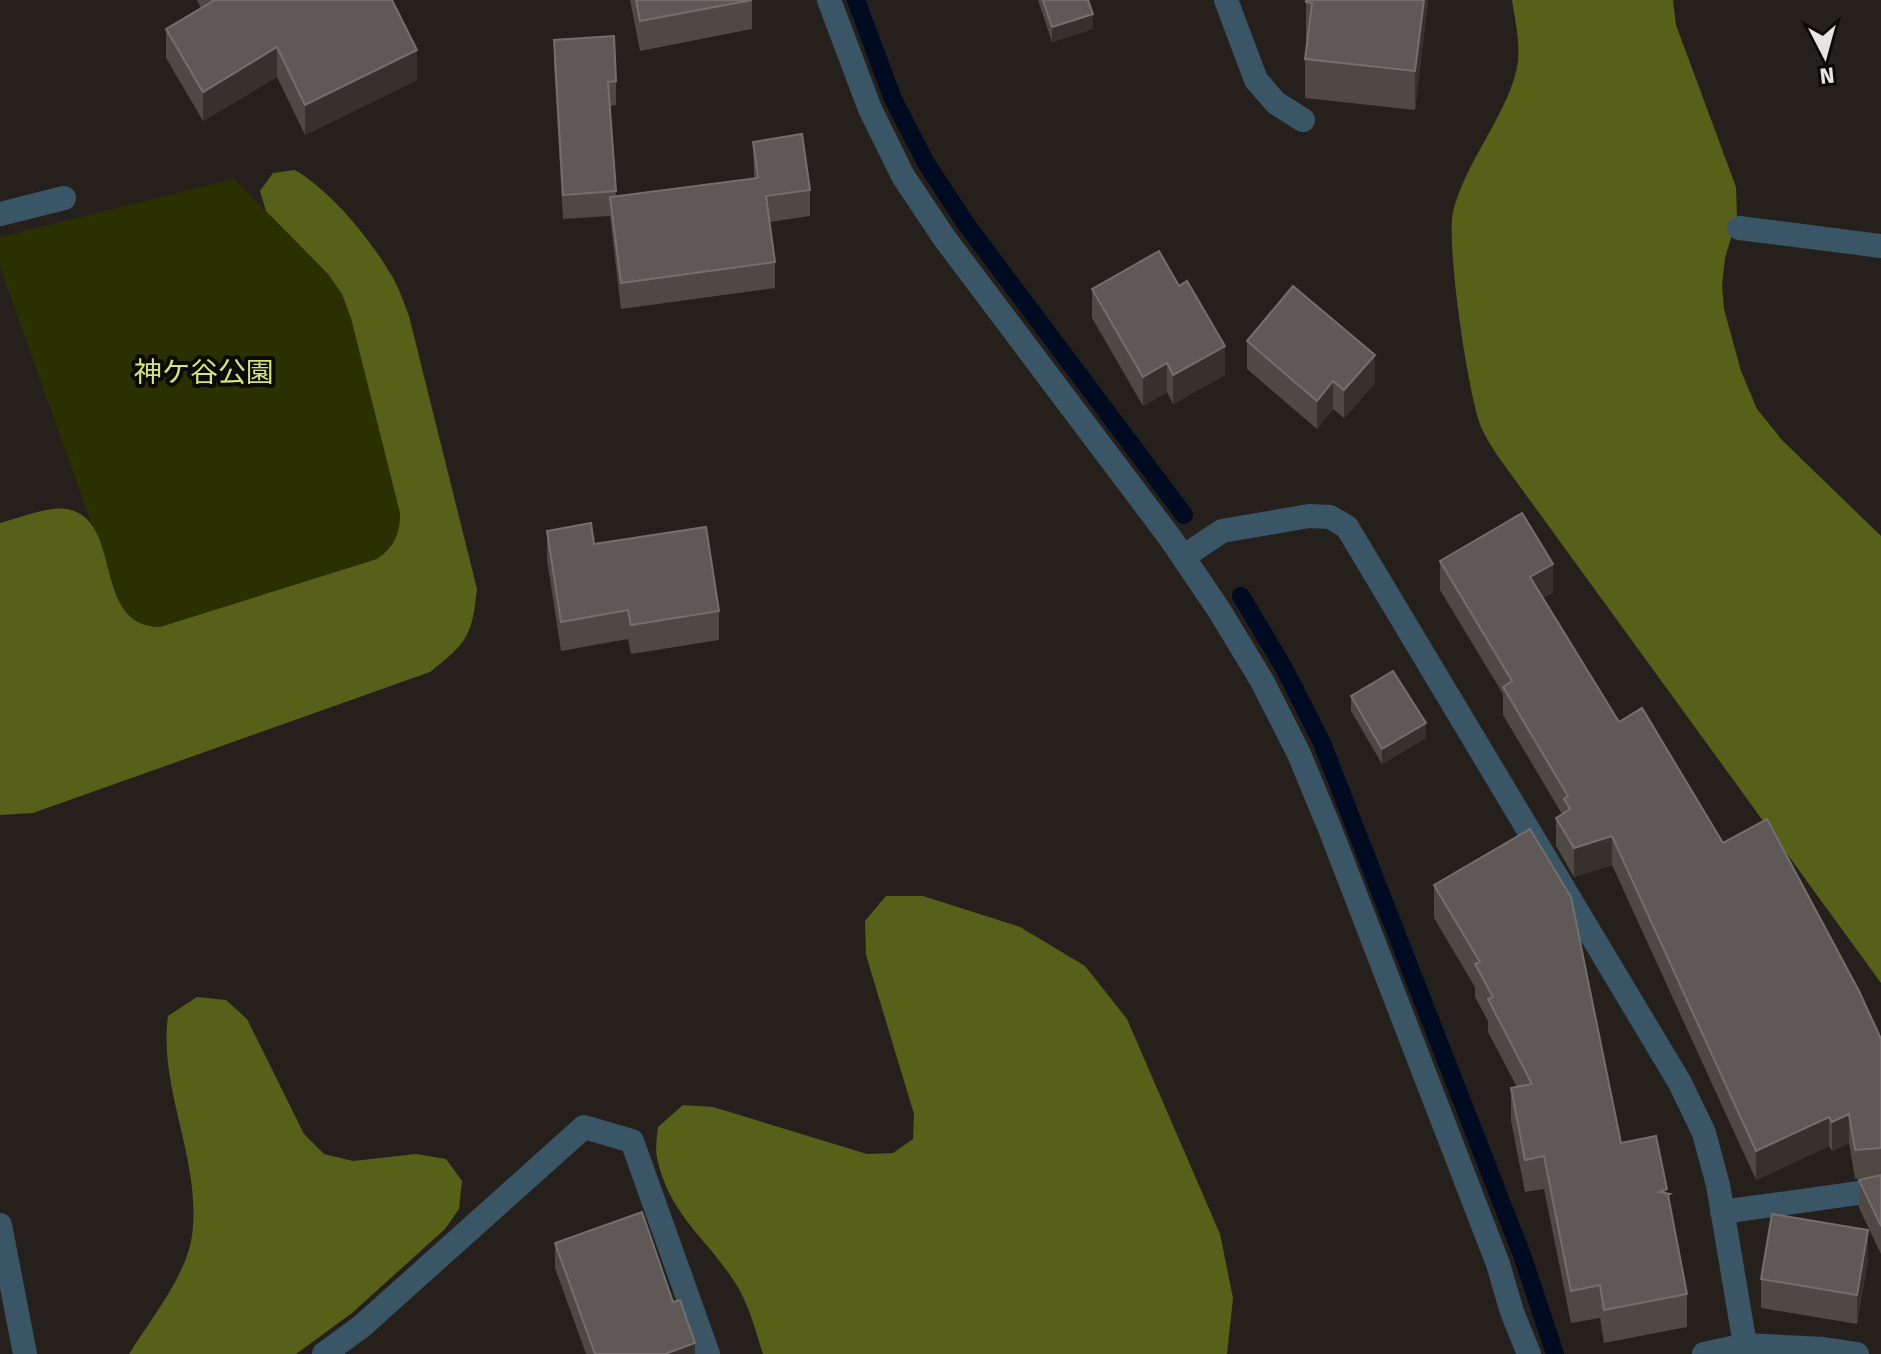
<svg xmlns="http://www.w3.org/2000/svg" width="1881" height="1354" font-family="'Fira Sans','Noto Sans JP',sans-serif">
<rect width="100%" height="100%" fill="#26201d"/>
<path fill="#2a3000" d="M234 179 328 274 342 294 351 317 400 513C400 534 395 546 377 559L160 627C140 627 131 622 121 606L0 267V237Z"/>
<path fill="#566019" d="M1512 0H1673L1676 25 1736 187 1737 218 1725 258 1722 285 1724 309 1741 371 1757 409 1782 440 1881 536V983L1497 455C1492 447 1486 438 1482 429 1468 398 1446 243 1453 212 1465 161 1512 109 1518 61 1520 41 1515 20 1512 0Z
M295 170C332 192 370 239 392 276 399 288 404 303 409 316L477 589C472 636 467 643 430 672L33 813 0 815V523C20 518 47 506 67 509 124 519 91 627 160 627L377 559C395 546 400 534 400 513L351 318 342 294 328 274 266 211 260 191 273 173Z
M886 896H923L1020 927 1085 966 1127 1019 1220 1234 1233 1298 1227 1354H763C756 1332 750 1309 739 1289 711 1241 670 1218 657 1158 655 1148 657 1137 658 1127L683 1105 713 1107 867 1154 893 1153 913 1139 914 1114 866 955 865 921Z
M197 997 226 1000 247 1019 304 1134 324 1154 353 1161 416 1154 446 1159 462 1181 459 1209 445 1229 352 1313 296 1354H129C150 1320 187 1275 192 1235 202 1161 158 1089 168 1016Z"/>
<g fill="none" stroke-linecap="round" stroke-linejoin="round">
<path stroke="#000a21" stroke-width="18" d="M856 0 893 99 926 163 966 224 1184 515
M1241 596 1284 668 1322 743 1522 1255 1555 1354"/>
<path stroke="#3a5666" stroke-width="24" d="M829 0 870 109 903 176 945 239 1171 539 1219 610 1262 681 1299 754 1330 829 1498 1264 1512 1312 1529 1354
M1226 0 1256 80 1276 103 1303 120
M0 214 64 198
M1739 228 1881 246
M1183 557 1222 531 1309 516 1330 517 1347 527 1680 1083 1704 1133 1718 1185 1745 1345
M1722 1212 1881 1190
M0 1225 25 1354
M324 1354 362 1326 584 1127 632 1141 708 1354
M1704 1354 1745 1345 1824 1349 1857 1354"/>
</g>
<path fill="#4e4945" d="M197 0H392L417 80 305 135 277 77 203 121 166 58V29L201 8Z
M630 0H752V29L640 51Z
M1038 0H1088L1093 29 1052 42Z
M1306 0H1428L1415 110 1305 98V59L1308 41 1306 40Z
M554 40 616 81V105L610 106 616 196 754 178 753 142 810 190V216L770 222 775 262V288L621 309 610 216 563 219 554 64Z
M1092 289 1225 375 1173 404 1167 392 1143 406 1092 318Z
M1247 341 1375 383 1344 418 1333 409 1317 429 1247 369Z
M547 531 594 544 719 611V640L631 654 628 639 561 651 547 560Z
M1440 561 1553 592 1543 598 1619 722 1723 843 1881 1039V1254L1859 1208V1180L1873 1177 1855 1179 1849 1143 1832 1151 1829 1146 1756 1180 1612 865 1574 877 1556 846V818L1562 814 1503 715V694L1440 590Z
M1351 696 1426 738 1382 764 1351 711Z
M1434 885 1621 1143 1667 1193 1687 1294V1327L1604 1343 1600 1318 1571 1323 1544 1189 1525 1192 1511 1121V1088L1517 1087 1488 1032V1021L1475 997V987L1434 918Z
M555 1243 695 1354H586L555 1268Z
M1868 1259 1857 1324 1761 1308V1279Z"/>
<path fill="#37312e" d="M1424 0H1428L1415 110V71Z
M1093 14V29L1052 42V27Z
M277 47V77L203 121V92Z
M417 50V80L305 135V105Z
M1225 346V375L1173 404V375Z
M1375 355V383L1344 418V390Z
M1167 363V392L1143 406V377Z
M1333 381V409L1317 429V401Z
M1553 564V592L1530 605V577Z
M1426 723V738L1382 764V749Z
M1612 836V865L1574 877V848Z
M1849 1114V1143L1832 1151V1122Z
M1829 1117V1146L1756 1180V1151Z
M1868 1230V1259L1857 1324V1295Z
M695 1343V1354H665Z"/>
<path fill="#5e5956" stroke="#746f6c" stroke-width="2" d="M212 0H392L417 50 305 105 277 47 203 92 166 29 213 1Z
M636 0H752L640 21Z
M1043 0H1088L1093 14 1052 27Z
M1306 0H1424L1415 71 1305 59 1312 3 1306 2Z
M614 36 616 81 608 82 616 191 563 195 554 40Z
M802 134 810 190 766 196 775 262 621 283 610 197 758 178 753 142Z
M1159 251 1179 286 1187 281 1225 346 1173 375 1167 363 1143 377 1092 289Z
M1293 286 1375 355 1344 390 1333 381 1317 401 1247 341Z
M1522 513 1553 564 1530 577 1619 722 1642 708 1723 843 1767 819 1859 991 1881 1039V1148L1855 1150 1849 1114 1832 1122 1829 1117 1756 1151 1612 836 1574 848 1556 818 1570 809 1564 799 1568 796 1503 687 1512 681 1440 561Z
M591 523 594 544 706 527 719 611 631 625 628 610 561 622 547 531Z
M1393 671 1426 723 1382 749 1351 696Z
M1530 829 1571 897 1621 1143 1656 1136 1667 1189 1659 1192 1670 1194 1668 1195 1687 1294 1604 1310 1600 1285 1571 1291 1544 1156 1525 1160 1511 1088 1532 1084 1488 999 1493 997 1475 964 1480 962 1434 885Z
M1881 1175V1226L1859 1180Z
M642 1212 673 1302 680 1300 695 1343 665 1354H595L555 1243Z
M1772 1214 1868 1230 1857 1295 1761 1279Z"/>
<g text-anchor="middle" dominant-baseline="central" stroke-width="8" stroke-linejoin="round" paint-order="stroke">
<g font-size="28" fill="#d3e482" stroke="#0d0b09">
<text x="204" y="372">神ケ谷公園</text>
</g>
</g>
<g transform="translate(1825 56) rotate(174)" stroke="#0d0b09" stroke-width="6" paint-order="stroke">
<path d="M0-6L14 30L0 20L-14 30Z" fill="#e8e4e2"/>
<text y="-12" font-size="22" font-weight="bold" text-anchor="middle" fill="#e8e4e2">N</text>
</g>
</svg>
